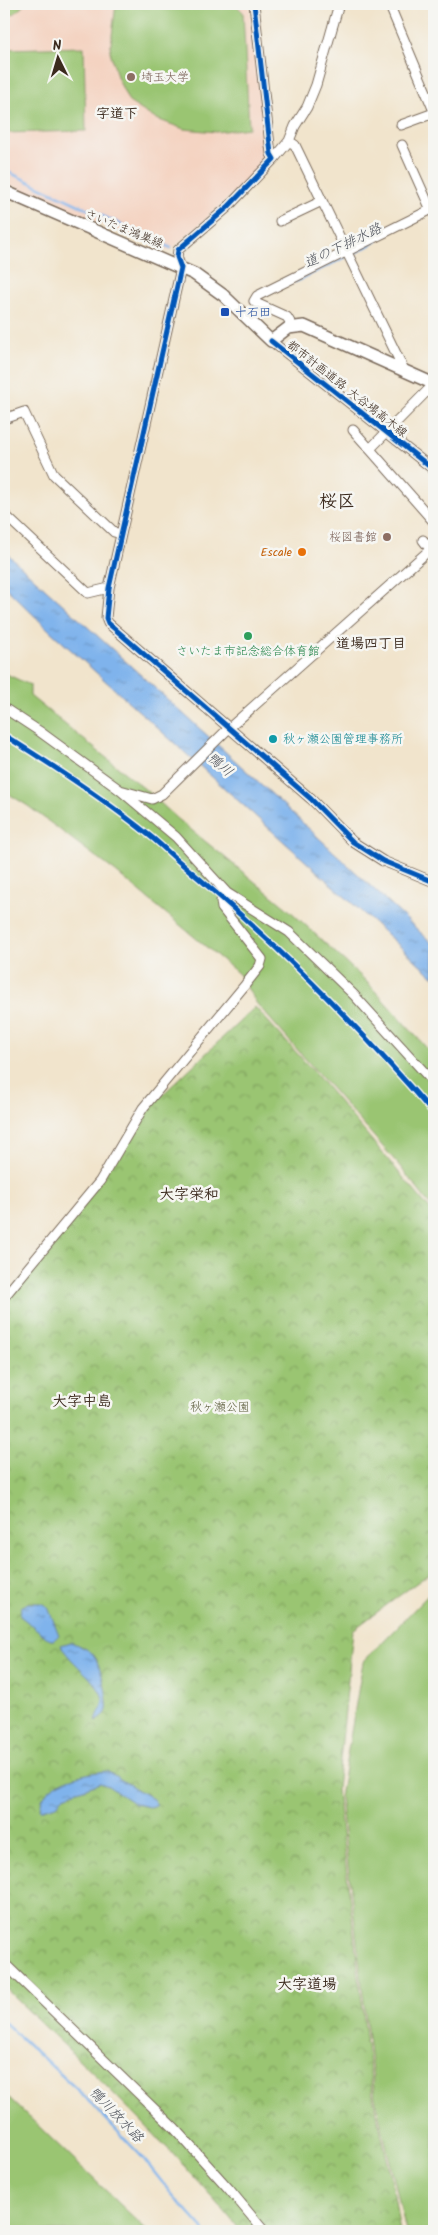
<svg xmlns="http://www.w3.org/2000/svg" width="438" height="2235" font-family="Kalam,'Klee One',sans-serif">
<defs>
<pattern id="park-crowns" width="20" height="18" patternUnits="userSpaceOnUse" patternTransform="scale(1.25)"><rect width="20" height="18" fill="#9ac572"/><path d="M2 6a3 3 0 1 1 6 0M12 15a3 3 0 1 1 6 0" fill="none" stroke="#7fa05d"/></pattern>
<pattern id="water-ripples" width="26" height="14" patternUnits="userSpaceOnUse" patternTransform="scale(1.25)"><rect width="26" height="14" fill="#7fb3ec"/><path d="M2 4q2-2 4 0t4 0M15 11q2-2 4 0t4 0" fill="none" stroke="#6992bf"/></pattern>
</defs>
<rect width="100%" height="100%" fill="#f6f6f2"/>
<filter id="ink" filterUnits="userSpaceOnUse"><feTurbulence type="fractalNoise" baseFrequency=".02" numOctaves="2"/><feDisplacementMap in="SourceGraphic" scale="10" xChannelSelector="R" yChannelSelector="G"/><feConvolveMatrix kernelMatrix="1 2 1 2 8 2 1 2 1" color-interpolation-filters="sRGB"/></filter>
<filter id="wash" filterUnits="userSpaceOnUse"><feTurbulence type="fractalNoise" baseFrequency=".0096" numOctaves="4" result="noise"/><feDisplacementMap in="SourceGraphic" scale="20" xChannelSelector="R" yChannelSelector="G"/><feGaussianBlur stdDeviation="1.12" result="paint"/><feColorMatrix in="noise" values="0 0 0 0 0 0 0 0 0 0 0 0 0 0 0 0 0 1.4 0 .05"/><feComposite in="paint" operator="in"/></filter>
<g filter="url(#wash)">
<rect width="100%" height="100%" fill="#f1e4cc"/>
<path fill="#f4d3c1" d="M4 4H249L267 151 263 163 233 194 171 250 167 251 65 210 4 182Z"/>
<path fill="#9ac572" stroke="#6a7848" d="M4 4H25L14 14 4 18Z
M116 4H235L243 12 249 128 216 132 184 129 154 118 129 102 117 77 110 51Z
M84 47 86 131 4 133V49Z
M4 673 30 685V696L146 790 178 819 288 909 365 980 434 1056V1210L398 1164 257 1004 239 974 116 872 28 806 4 791Z
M434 1589V2231H406L375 2097 340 1797 363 1662Z
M4 2093 148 2231H4Z"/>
<path fill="url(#park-crowns)" stroke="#6a7848" d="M255 1007 315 1073 434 1214V1570L353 1630 337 1790 373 2096 391 2176 400 2231H241C169 2143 85 2066 4 1987V1299L60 1233 141 1115Z"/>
<path fill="url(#water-ripples)" stroke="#5d6e85" d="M4 551 263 786 434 945V977L50 631 10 592 4 586Z
M28 1603H41L48 1607 59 1635 54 1640H50L20 1616 21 1607Z
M71 1642C77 1645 86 1648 92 1653 100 1661 109 1699 107 1710 106 1715 100 1718 96 1721 97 1715 102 1708 103 1702 104 1684 69 1663 61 1645Z
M107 1771 153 1799 157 1805 149 1807 135 1804 108 1786 100 1783 64 1796 57 1805 40 1810C40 1781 85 1773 107 1771Z"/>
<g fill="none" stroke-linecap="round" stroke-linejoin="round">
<path stroke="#7fb3ec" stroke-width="2.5" d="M4 170 171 248
M351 255 377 241
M295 282 346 257
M4 2022 83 2095 143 2158 169 2191 205 2231"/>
</g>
</g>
<g filter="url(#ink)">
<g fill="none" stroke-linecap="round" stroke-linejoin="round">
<defs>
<path id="minor" d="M254 4 271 154 274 159 228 207 178 250 177 257 181 268 109 588 106 618 108 623 311 799 353 842 383 861 434 882
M389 4 434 111
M401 125 434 113
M289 141 295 145 405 372
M402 145 431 210
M274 159 289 141 295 126 307 107 316 85 339 4
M280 221 322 201
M293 327 287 317 256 303 254 301 257 296 434 208
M271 341 434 470
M4 419 24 412 54 475 114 532 121 534
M353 430 434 522
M370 449 434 384
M4 514 88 593 109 588
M423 540 430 549
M4 708 39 731 120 790
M227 893 289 932 354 995 434 1083
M4 1297 100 1181 143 1108 245 985 260 966 262 959 222 908 221 901 227 893 176 837 120 790 152 799 162 794 228 729 434 546
M4 1963 175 2129 229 2189 264 2231"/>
<path id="major" d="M4 191 194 274 223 295 271 341 288 328 304 326 434 384"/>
</defs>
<use href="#minor" stroke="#7b6b5b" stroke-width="11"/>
<use href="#major" stroke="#7b6b5b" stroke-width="14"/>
<use href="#minor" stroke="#fff" stroke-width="9"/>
<use href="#major" stroke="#fff" stroke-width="11"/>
<defs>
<path id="cycleway" d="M254 4 271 154 274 159 228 207 178 250 177 257 181 268 109 588 106 618 108 623 311 799 353 842 383 861 434 882
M271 341 434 470
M4 735C54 766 104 799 150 836 159 843 167 851 176 859 269 936 355 1022 434 1114"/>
</defs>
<use href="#cycleway" stroke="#f6f6f2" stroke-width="8"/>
<use href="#cycleway" stroke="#0057b8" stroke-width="5"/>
</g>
</g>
<g fill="#8d6e63" stroke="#f6f6f2" stroke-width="2">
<circle cx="131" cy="77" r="5"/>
<circle cx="387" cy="537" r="5"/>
</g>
<rect fill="#1a4fb4" stroke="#f6f6f2" stroke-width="2" x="220" y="307" width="10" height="10" rx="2.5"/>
<circle fill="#e8710a" stroke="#f6f6f2" stroke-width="2" cx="302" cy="552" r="5"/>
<circle fill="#2e9e5b" stroke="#f6f6f2" stroke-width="2" cx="248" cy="636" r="5"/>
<circle fill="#0f9aa8" stroke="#f6f6f2" stroke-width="2" cx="273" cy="739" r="5"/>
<g text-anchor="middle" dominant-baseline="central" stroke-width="5" stroke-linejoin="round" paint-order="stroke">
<g font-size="12" fill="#785e54" stroke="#f6f6f2" text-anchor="start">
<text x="141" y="77">埼玉大学</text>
<text x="377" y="537" text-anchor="end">桜図書館</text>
</g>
<g font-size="12" fill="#3b2a1e" stroke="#f6f6f2">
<text transform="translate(124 229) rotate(22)">さいたま鴻巣線</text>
<text transform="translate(347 389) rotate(38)">都市計画道路 大谷場高木線</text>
</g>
<g font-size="12" fill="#164399" stroke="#f6f6f2" text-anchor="start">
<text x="235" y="312">十石田</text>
</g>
<g font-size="12" fill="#c56008" stroke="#f6f6f2" text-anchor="end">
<text x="292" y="552">Escale</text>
</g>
<g font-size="12" fill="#27864d" stroke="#f6f6f2">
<text x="248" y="651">さいたま市記念総合体育館</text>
</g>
<g font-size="12" fill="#0d838f" stroke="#f6f6f2" text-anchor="start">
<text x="283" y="739">秋ヶ瀬公園管理事務所</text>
</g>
<g font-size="12" fill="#585837" stroke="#f6f6f2">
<text x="220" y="1407">秋ヶ瀬公園</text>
</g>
<g font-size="14" font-weight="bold" fill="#3b2a1e" stroke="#f6f6f2">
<text x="117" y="114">字道下</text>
<text x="371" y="644">道場四丁目</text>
</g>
<g font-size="14" font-style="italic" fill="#4f535c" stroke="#f6f6f2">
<text transform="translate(343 246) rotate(-26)">道の下排水路</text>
<text transform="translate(220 765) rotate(41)">鴨川</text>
<text transform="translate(116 2115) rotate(46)">鴨川放水路</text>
</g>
<g font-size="15" font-weight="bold" fill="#3b2a1e" stroke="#f6f6f2">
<text x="189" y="1195">大字栄和</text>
<text x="82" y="1402">大字中島</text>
<text x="307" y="1985">大字道場</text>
</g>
<g font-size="18" font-weight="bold" fill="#3b2a1e" stroke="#f6f6f2">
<text x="337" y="502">桜区</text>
</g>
</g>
<rect width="438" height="2235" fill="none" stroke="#f6f6f2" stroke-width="20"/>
<g transform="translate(58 58) rotate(355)" stroke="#f6f6f2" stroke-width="4" paint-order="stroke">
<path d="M0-4L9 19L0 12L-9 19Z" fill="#3b2a1e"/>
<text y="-8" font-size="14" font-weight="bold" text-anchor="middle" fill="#3b2a1e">N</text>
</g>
</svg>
